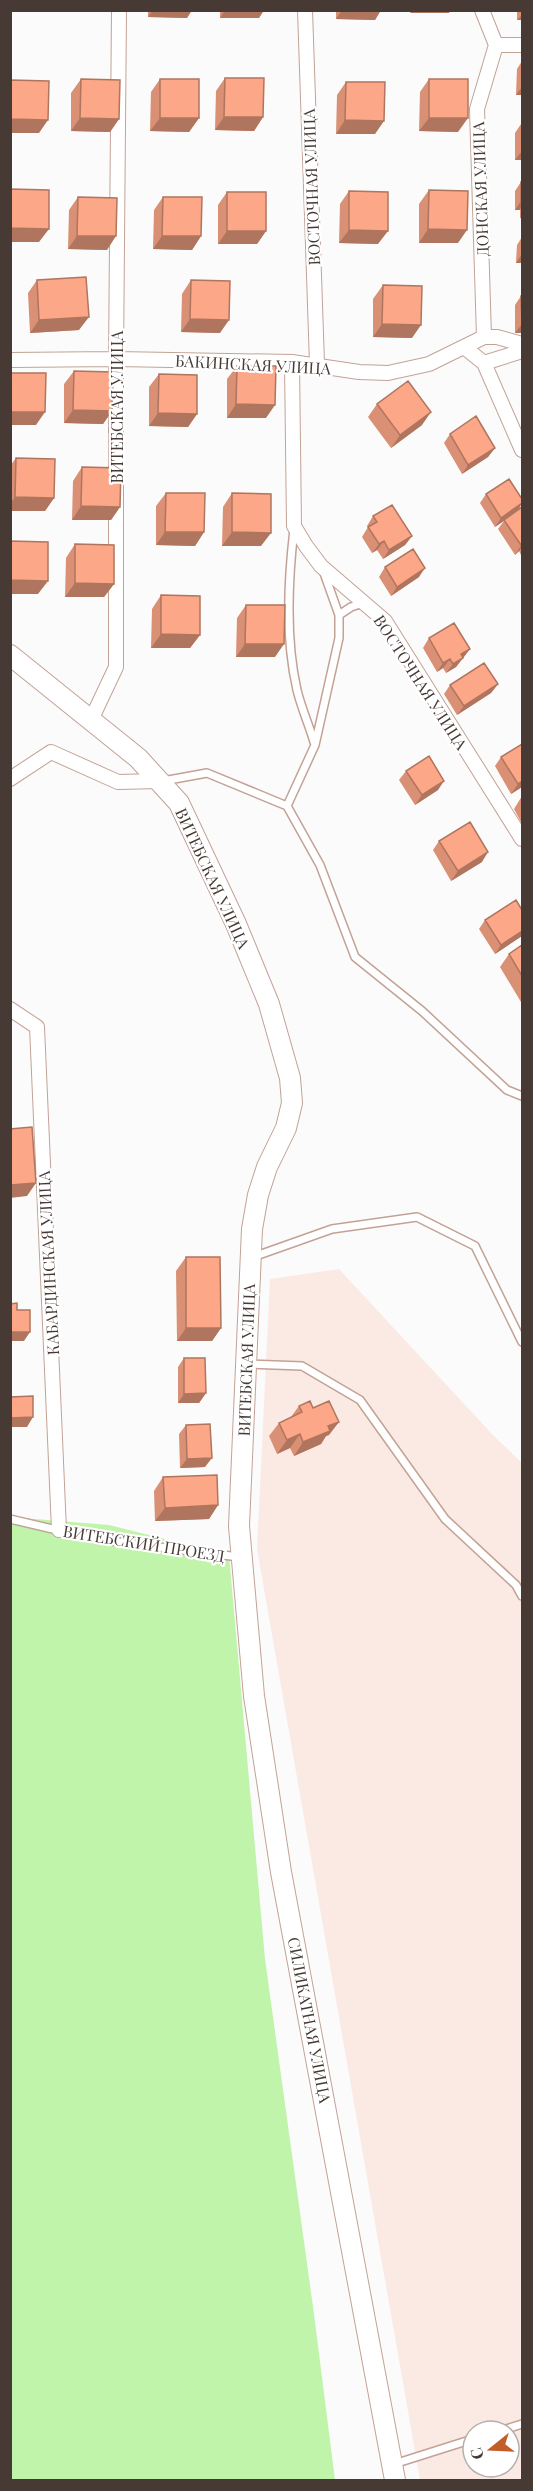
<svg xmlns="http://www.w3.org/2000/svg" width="533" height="2491" font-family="'Playfair Display',serif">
<rect width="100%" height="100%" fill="#fbfbfb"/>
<path fill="#fbeae4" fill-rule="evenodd" d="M339 1269 492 1434 522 1463V2480H420L257 1549 270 1279ZM473 2431H509V2467H473Z"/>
<path fill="#c0f4ab" d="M10 1517 109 1525 229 1555 265 1959 314 2314 335 2480H11Z"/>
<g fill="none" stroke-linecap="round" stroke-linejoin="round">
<defs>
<path id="lane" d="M294 529C288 581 285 638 297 690 301 707 309 725 314 742
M324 573 339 615
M163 781 207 773 287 806 315 745 339 638V615L351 607 363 603
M287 806 320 865 355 957 422 1011 507 1090 522 1096
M253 1257 332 1229 417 1217 475 1246 522 1342
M249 1364 302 1366 360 1400 445 1519 516 1585 522 1596
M10 1519 95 1539 239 1557
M500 2431 522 2424
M394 2464 473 2439"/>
<path id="street" d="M305 10 317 364
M482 10 496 45 477 109 484 337
M496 45H522
M464 347 484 363 522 351
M10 360 116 359 292 362 359 372 388 373 429 364 484 337H497L522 344
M292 362 294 526 306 546 321 566 385 621 522 839
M484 363 522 450
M91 720 116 667V359L119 10
M10 779 51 752 118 782 160 781
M10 1009 37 1027 59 1530"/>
<path id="secondary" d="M10 655 138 758 179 803 236 924 269 1004 290 1078 292 1103 286 1128 267 1167 258 1195 252 1229 239 1526 254 1696 281 1872 395 2480"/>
</defs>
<use href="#lane" stroke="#c3a296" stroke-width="10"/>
<use href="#street" stroke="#c3a296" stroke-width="16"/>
<use href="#secondary" stroke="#c3a296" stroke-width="22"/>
<use href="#lane" stroke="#fff" stroke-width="7"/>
<use href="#street" stroke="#fff" stroke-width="14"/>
<use href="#secondary" stroke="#fff" stroke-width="20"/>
</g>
<path fill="#d99074" d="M148 10H192L187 18 148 17Z
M220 10H264L259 18H220Z
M336 10H381L375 20 336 19Z
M517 10H522V20H517Z
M522 61V95H516L517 69Z
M225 78 263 117 254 131 215 130 216 91Z
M81 79 119 119 110 132 71 131V93Z
M160 79 199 118 189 132 150 131 151 92Z
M429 79 458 132 419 131 420 92Z
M346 82 375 134H336L337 95Z
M521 124 522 160H515V133Z
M521 182H522V219L520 218V210H515V191Z
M429 190 458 243H419V204Z
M349 191 378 244 339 243 340 204Z
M227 192 266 231 257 244H218V205Z
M78 197 107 250 68 249 69 210Z
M163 197 201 236 192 250 153 249 154 210Z
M522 237V263H516L517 245Z
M37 280 79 330 30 333 28 293Z
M191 280 220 333 181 332 182 294Z
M383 285 412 338 373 337V299Z
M521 296 522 333H515V305Z
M237 366 266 418H227V379Z
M74 371 112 411 103 424 64 423V384Z
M159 374 197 414 188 427 149 426V387Z
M377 404 422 425 391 448 368 417Z
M450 434 495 448 488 457 462 474 444 443Z
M16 458 54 498 45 511H10V466Z
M82 467 120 507 111 520H72L73 481Z
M166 493 204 532 195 546 156 545V506Z
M232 493 261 546H222L223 507Z
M486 494 519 509 522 507V557L519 551 515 555 498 529 504 521 495 527 480 503Z
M373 516 412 536 405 545 383 559 377 550 372 553 362 537 368 527 367 526Z
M75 544 114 584 104 597H65L66 558Z
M385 567 419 577 391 596 379 577Z
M161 595 200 635 190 648H151L152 609Z
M246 605 275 657H236L237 618Z
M429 638 470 649 456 667 446 673 443 668 437 672 423 648Z
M498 684 491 693 457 715 444 694 450 685Z
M522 744V787L511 794 495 766 501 757Z
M406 771 438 790 415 805 399 780Z
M522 796V824L514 809Z
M439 841 482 862 451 881 433 850Z
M485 920 522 936 495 954 479 929Z
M522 945V1001L521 1002 500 967 509 954Z
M186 1257 221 1328 212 1341H177L176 1271Z
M184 1358 206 1393 199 1403H178V1367Z
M299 1406 313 1408 329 1435 326 1436 321 1444 294 1456 290 1448 277 1454 269 1436 279 1423 291 1417Z
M186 1425 205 1467 180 1468 179 1434Z
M163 1477 218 1505 209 1519 155 1521 154 1491Z"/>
<path fill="#b0755e" d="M10 10H35L34 12H10Z
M153 10H192L187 18 148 17Z
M225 10H264L259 18H220Z
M342 10H381L375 20 336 19Z
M412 10H451L449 13H410Z
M521 16H522V20H517Z
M522 87V95H516Z
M224 117H263L254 131 215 130Z
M80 118 119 119 110 132 71 131Z
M160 118H199L189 132 150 131Z
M429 118H468L458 132 419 131Z
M10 119 48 120 39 133H10Z
M345 120 384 121 375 134H336Z
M522 151V160H515Z
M521 201H522V206L520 210H515Z
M10 228 49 229 39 242H10Z
M428 229 467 230 458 243H419Z
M349 230 388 231 378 244 339 243Z
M227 231H266L257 244H218Z
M77 236H116L107 250 68 249Z
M162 236H201L192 250 153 249Z
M522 254V263H516Z
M89 317 79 330 30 333 39 320Z
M190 319 229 320 220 333 181 332Z
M382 324 421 325 412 338 373 337Z
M522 324V333H515Z
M236 404 275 405 266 418H227Z
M73 410 112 411 103 424 64 423Z
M10 412H45L36 425H10Z
M431 412 422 425 391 448 400 435Z
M158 413 197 414 188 427 149 426Z
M495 448 488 457 462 474 468 465Z
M15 497 54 498 45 511H10V504Z
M522 503 518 511 495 527 501 518Z
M81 506 120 507 111 520H72Z
M165 532H204L195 546 156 545Z
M232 532 271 533 261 546H222Z
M412 536 405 545 383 559 389 550Z
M384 541 377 550 372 553 379 544Z
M522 544V547L519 551 515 555Z
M425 568 419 577 391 596 397 587Z
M10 580 48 581 38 594H10Z
M75 583 114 584 104 597H65Z
M161 634 200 635 190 648H151Z
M245 644H284L275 657H236Z
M470 649 456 667 446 673 461 654Z
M450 659 443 668 437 672 443 663Z
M498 684 491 693 457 715 464 706Z
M444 781 438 790 415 805 422 795Z
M522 781V787L511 794 518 784Z
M488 852 482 862 451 881 458 871Z
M522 931V936L495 954 501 945Z
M36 1183 27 1196 10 1198V1185Z
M186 1328H221L212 1341H177Z
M10 1332H30L24 1341H10Z
M206 1393 199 1403H178L184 1394Z
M33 1417 27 1427H10V1418Z
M339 1422 329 1435 326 1436 321 1444 294 1456 303 1442 328 1426Z
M300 1434 290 1448 277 1454 287 1440Z
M212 1458 205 1467 180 1468 187 1459Z
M218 1505 209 1519 155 1521 165 1508Z"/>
<path fill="#fca787" stroke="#b0755e" stroke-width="1.5" d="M225 78H264L263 117H224Z
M81 79 120 80 119 119 80 118Z
M160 79H199V118H160Z
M429 79H468V118H429Z
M10 80 49 81 48 120 10 119Z
M346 82H385L384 121 345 120Z
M521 182H522V201H521Z
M10 189 49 190V229L10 228Z
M429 190 468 191 467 230 428 229Z
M349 191 388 192V231L349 230Z
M227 192H266V231H227Z
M78 197 117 198 116 236H77Z
M163 197H202L201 236H162Z
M86 277 89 317 39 320 37 280Z
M191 280 230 281 229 320 190 319Z
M383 285 422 286 421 325 382 324Z
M521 296H522V324Z
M237 366H276L275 405 236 404Z
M74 371 113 372 112 411 73 410Z
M10 373H46L45 412H10Z
M159 374 197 375V414L158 413Z
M408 381 431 412 400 435 377 404Z
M476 416 495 448 468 465 450 434Z
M16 458 55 459 54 498 15 497Z
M82 467 121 468 120 507 81 506Z
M509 479 522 499V503L501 518 486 494Z
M166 493H205L204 532H165Z
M232 493 271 494V533L232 532Z
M392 505 412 536 389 550 384 541 379 544 368 527 377 522 373 516Z
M522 507V544L521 545 504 520Z
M10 541 48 542V581L10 580Z
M75 544 114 545V584L75 583Z
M413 549 425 568 397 587 385 567Z
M161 595 200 596V635L161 634Z
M246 605H285L284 644H245Z
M454 623 470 649 461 654 463 658 453 664 450 659 443 663 429 638Z
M484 663 498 684 464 706 450 685Z
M522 744V781L518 784 501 757Z
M429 756 444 781 422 795 406 771Z
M470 822 488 852 458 871 439 841Z
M516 900 522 910V931L501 945 485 920Z
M522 945V976L509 954Z
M32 1127 36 1183 10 1185V1129Z
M186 1257H220L221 1328H186Z
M17 1303V1310H30V1332H10V1304Z
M184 1358H205L206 1393 184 1394Z
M33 1396V1417L10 1418V1397Z
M310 1401 313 1408 329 1401 339 1422 328 1426 330 1431 303 1442 300 1434 287 1440 279 1423 302 1412 299 1406Z
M210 1424 212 1458 187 1459 186 1425Z
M217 1475 218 1505 165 1508 163 1477Z"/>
<g text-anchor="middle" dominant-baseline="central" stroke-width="4.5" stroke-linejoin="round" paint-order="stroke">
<g font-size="16" fill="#473a35" stroke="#fff">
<text transform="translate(311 187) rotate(-92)">ВОСТОЧНАЯ УЛИЦА</text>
<text transform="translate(480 189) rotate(-92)">ДОНСКАЯ УЛИЦА</text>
<text transform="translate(253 364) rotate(3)">БАКИНСКАЯ УЛИЦА</text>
<text transform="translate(116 407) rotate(-90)">ВИТЕБСКАЯ УЛИЦА</text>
<text transform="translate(421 682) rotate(57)">ВОСТОЧНАЯ УЛИЦА</text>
<text transform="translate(213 878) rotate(65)">ВИТЕБСКАЯ УЛИЦА</text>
<text transform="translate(48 1263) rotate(-93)">КАБАРДИНСКАЯ УЛИЦА</text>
<text transform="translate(246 1360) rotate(-88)">ВИТЕБСКАЯ УЛИЦА</text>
<text transform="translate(144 1543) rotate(9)">ВИТЕБСКИЙ ПРОЕЗД</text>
<text transform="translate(310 2020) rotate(79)">СИЛИКАТНАЯ УЛИЦА</text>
</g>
</g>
<rect width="533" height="2491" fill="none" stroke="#473a35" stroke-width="24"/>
<g transform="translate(491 2449) rotate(252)"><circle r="28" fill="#ffffff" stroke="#b5b0ae" stroke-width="1.5"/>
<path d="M0-4.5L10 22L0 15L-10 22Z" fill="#c25d2a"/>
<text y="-9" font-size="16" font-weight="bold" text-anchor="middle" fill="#473a35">С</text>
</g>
</svg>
